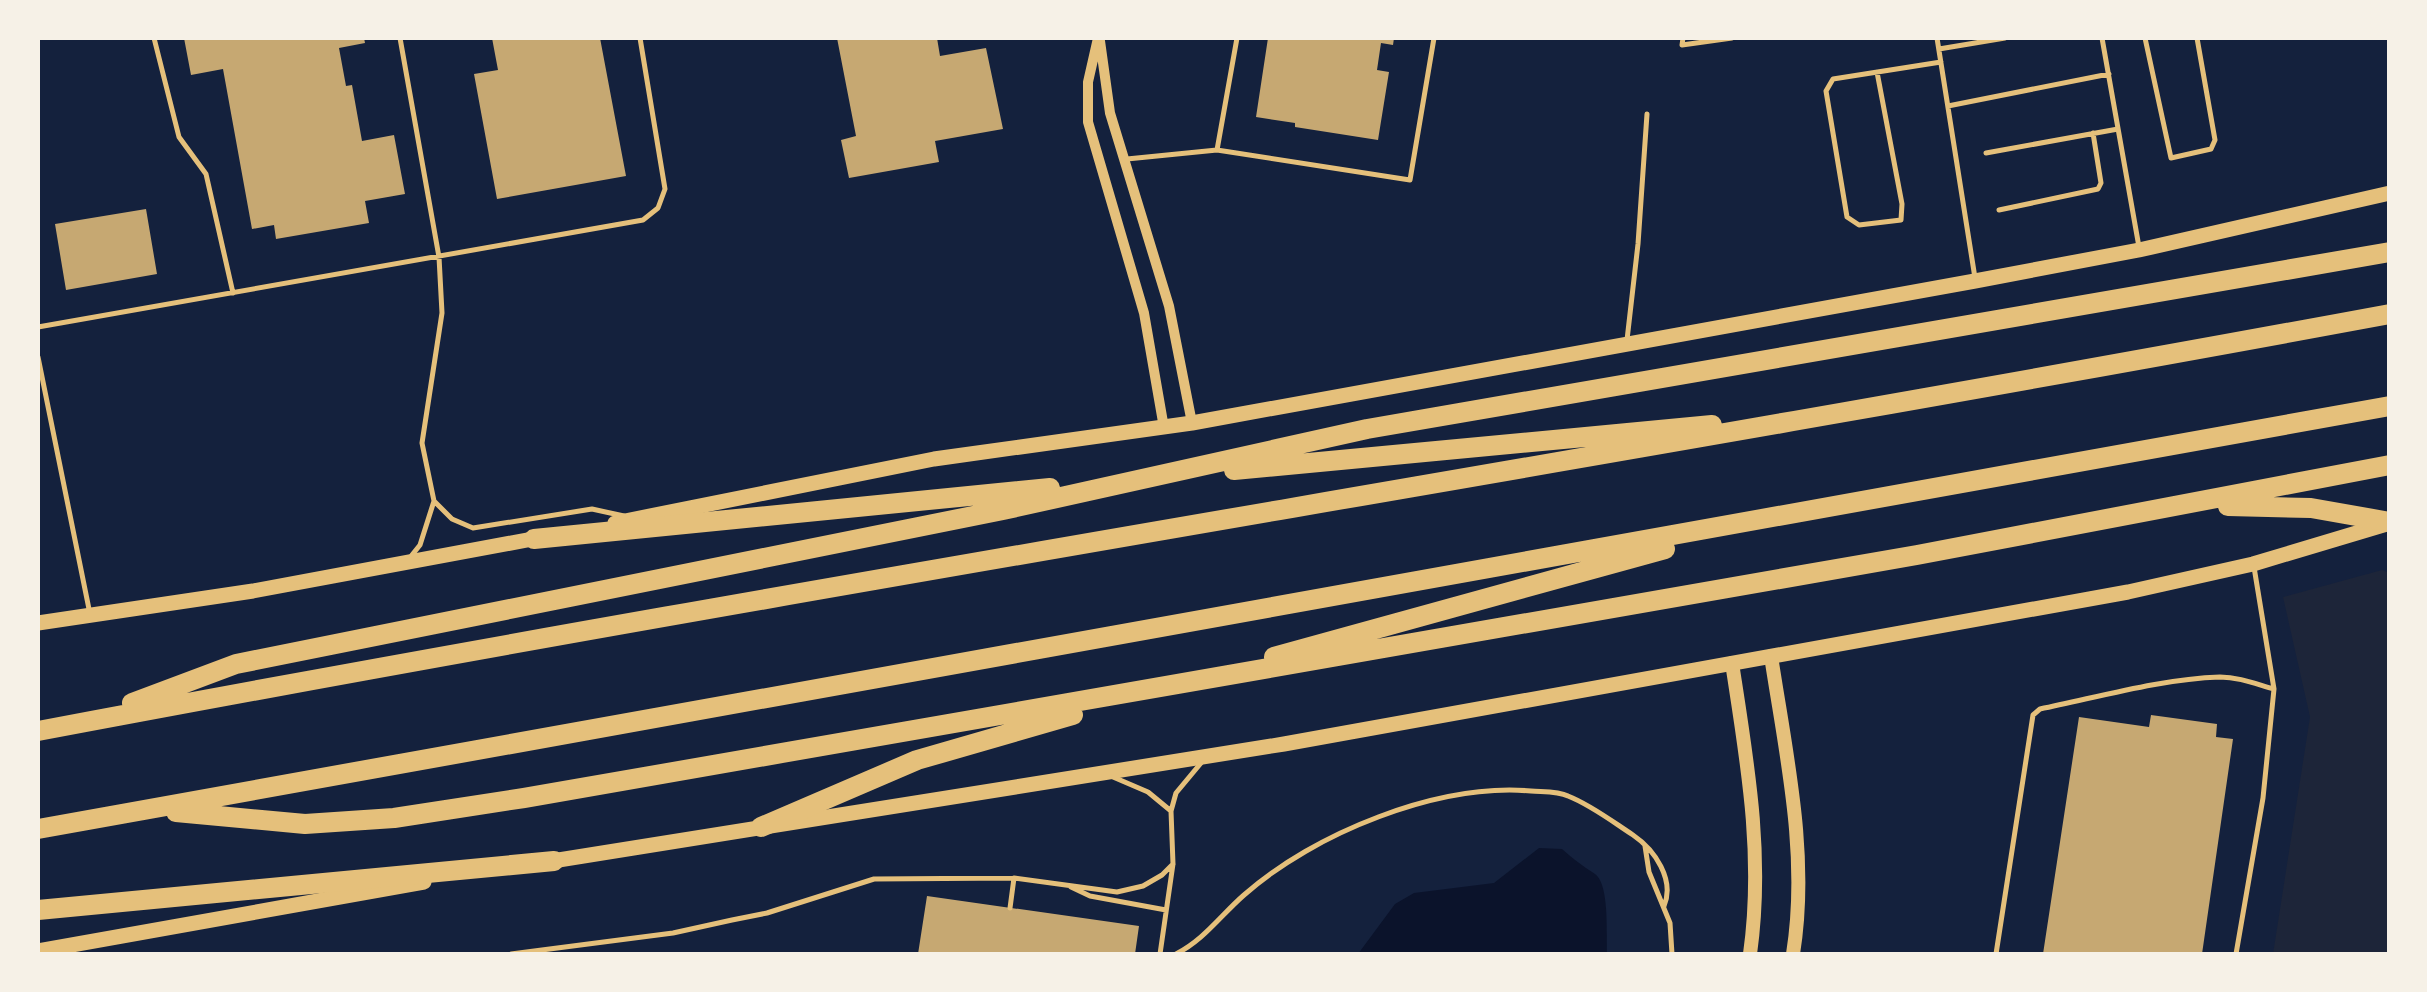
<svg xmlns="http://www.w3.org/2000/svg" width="2427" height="992" font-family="'Playfair Display',serif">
<rect width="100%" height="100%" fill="#14213d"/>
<path fill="#1d2539" d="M2382 570 2390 573 2389 954H2273L2310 717 2283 597Z"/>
<path fill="#0b132b" d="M1539 848 1562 849C1573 859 1583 866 1595 874 1610 885 1606 935 1607 954H1358L1395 904 1414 893 1494 883Z"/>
<path fill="#c6a872" d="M184 38H364L365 43 339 48 346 86 352 85 362 141 394 135 405 194 365 201 369 223 276 239 274 225 252 229 223 69 191 75Z
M492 38H600L626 176 497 199 474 74 498 70Z
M837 38H937L940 56 986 48 1003 129 935 141 939 162 849 178 841 140 856 136Z
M1268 38H1394L1393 45 1381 43 1377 70 1389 72 1378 140 1295 127V123L1256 117Z
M146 209 157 274 66 290 55 224Z
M2151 715 2217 724 2216 737 2233 739 2202 954H2043L2079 717 2149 727Z
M927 896 1139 926 1135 954H918Z"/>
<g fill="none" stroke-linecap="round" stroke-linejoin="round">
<path stroke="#e5c07b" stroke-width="5" d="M154 38 179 137 206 174 233 293
M400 38 439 257 442 313 422 443 434 501 420 545 412 555
M1683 38 1682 45 1732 38
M1937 38 1975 278
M2102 38 2139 247
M2145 38 2171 158 2211 149 2215 140 2197 38
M1939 49 2005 38
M1877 72 1902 204 1901 220 1859 225 1847 217 1826 91 1833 79 1941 62
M1948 106 2109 74
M1217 150 1237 38
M1986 153 2118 129
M1127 159 1217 150 1410 180 1434 38
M1999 210 2098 189 2101 183 2093 133
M38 327 643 220 658 208 665 189 640 38
M1627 340 1638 244 1647 114
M38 357 90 614
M434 501 452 519 473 528 592 509 624 516
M1113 777 1148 792 1171 811
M1645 846 1649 872 1670 923 1672 954
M1071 887 1090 896 1166 910
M1010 908 1014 878
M511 954 673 933 732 920 767 913 874 879 1014 878 1117 892 1143 886 1162 875 1173 864
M1160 954 1173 864 1171 811 1176 793 1201 763
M1176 954C1204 940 1221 915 1244 895 1314 833 1438 783 1531 791 1543 792 1558 791 1568 796 1591 805 1613 822 1633 835 1655 850 1675 880 1664 906
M1996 954 2033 715 2040 709C2099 697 2160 679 2220 677 2239 677 2256 684 2274 689
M2236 954 2263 798 2274 689 2254 567"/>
<path stroke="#e5c07b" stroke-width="10" d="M1098 38 1088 82V122L1144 313 1164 428
M1100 41 1110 113 1169 306 1192 423"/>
<path stroke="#e5c07b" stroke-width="14" d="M1771 656C1786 755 1809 855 1793 954
M1732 663C1747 761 1764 855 1750 954"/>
<path stroke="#e5c07b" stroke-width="15" d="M615 523 934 459 1192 423 1975 281 2139 250 2390 193
M38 623 253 591 543 537
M546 862 1284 744 2128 592 2253 564 2390 523
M38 951 424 882"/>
<path stroke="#e5c07b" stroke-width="20" d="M1234 470 1712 425
M2228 506 2311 508 2390 522
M534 539 1050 488
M1274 657 1665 549
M132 703 236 664 1003 510 1367 429 2390 252
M38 731C820 583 1607 459 2390 314
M176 812 305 824 394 818 524 798 1917 555 2390 465
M761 827 917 760 1073 715
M38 829 2390 406
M38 910 554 861"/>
</g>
<rect width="2427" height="992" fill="none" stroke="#f6f1e7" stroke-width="80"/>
</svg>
